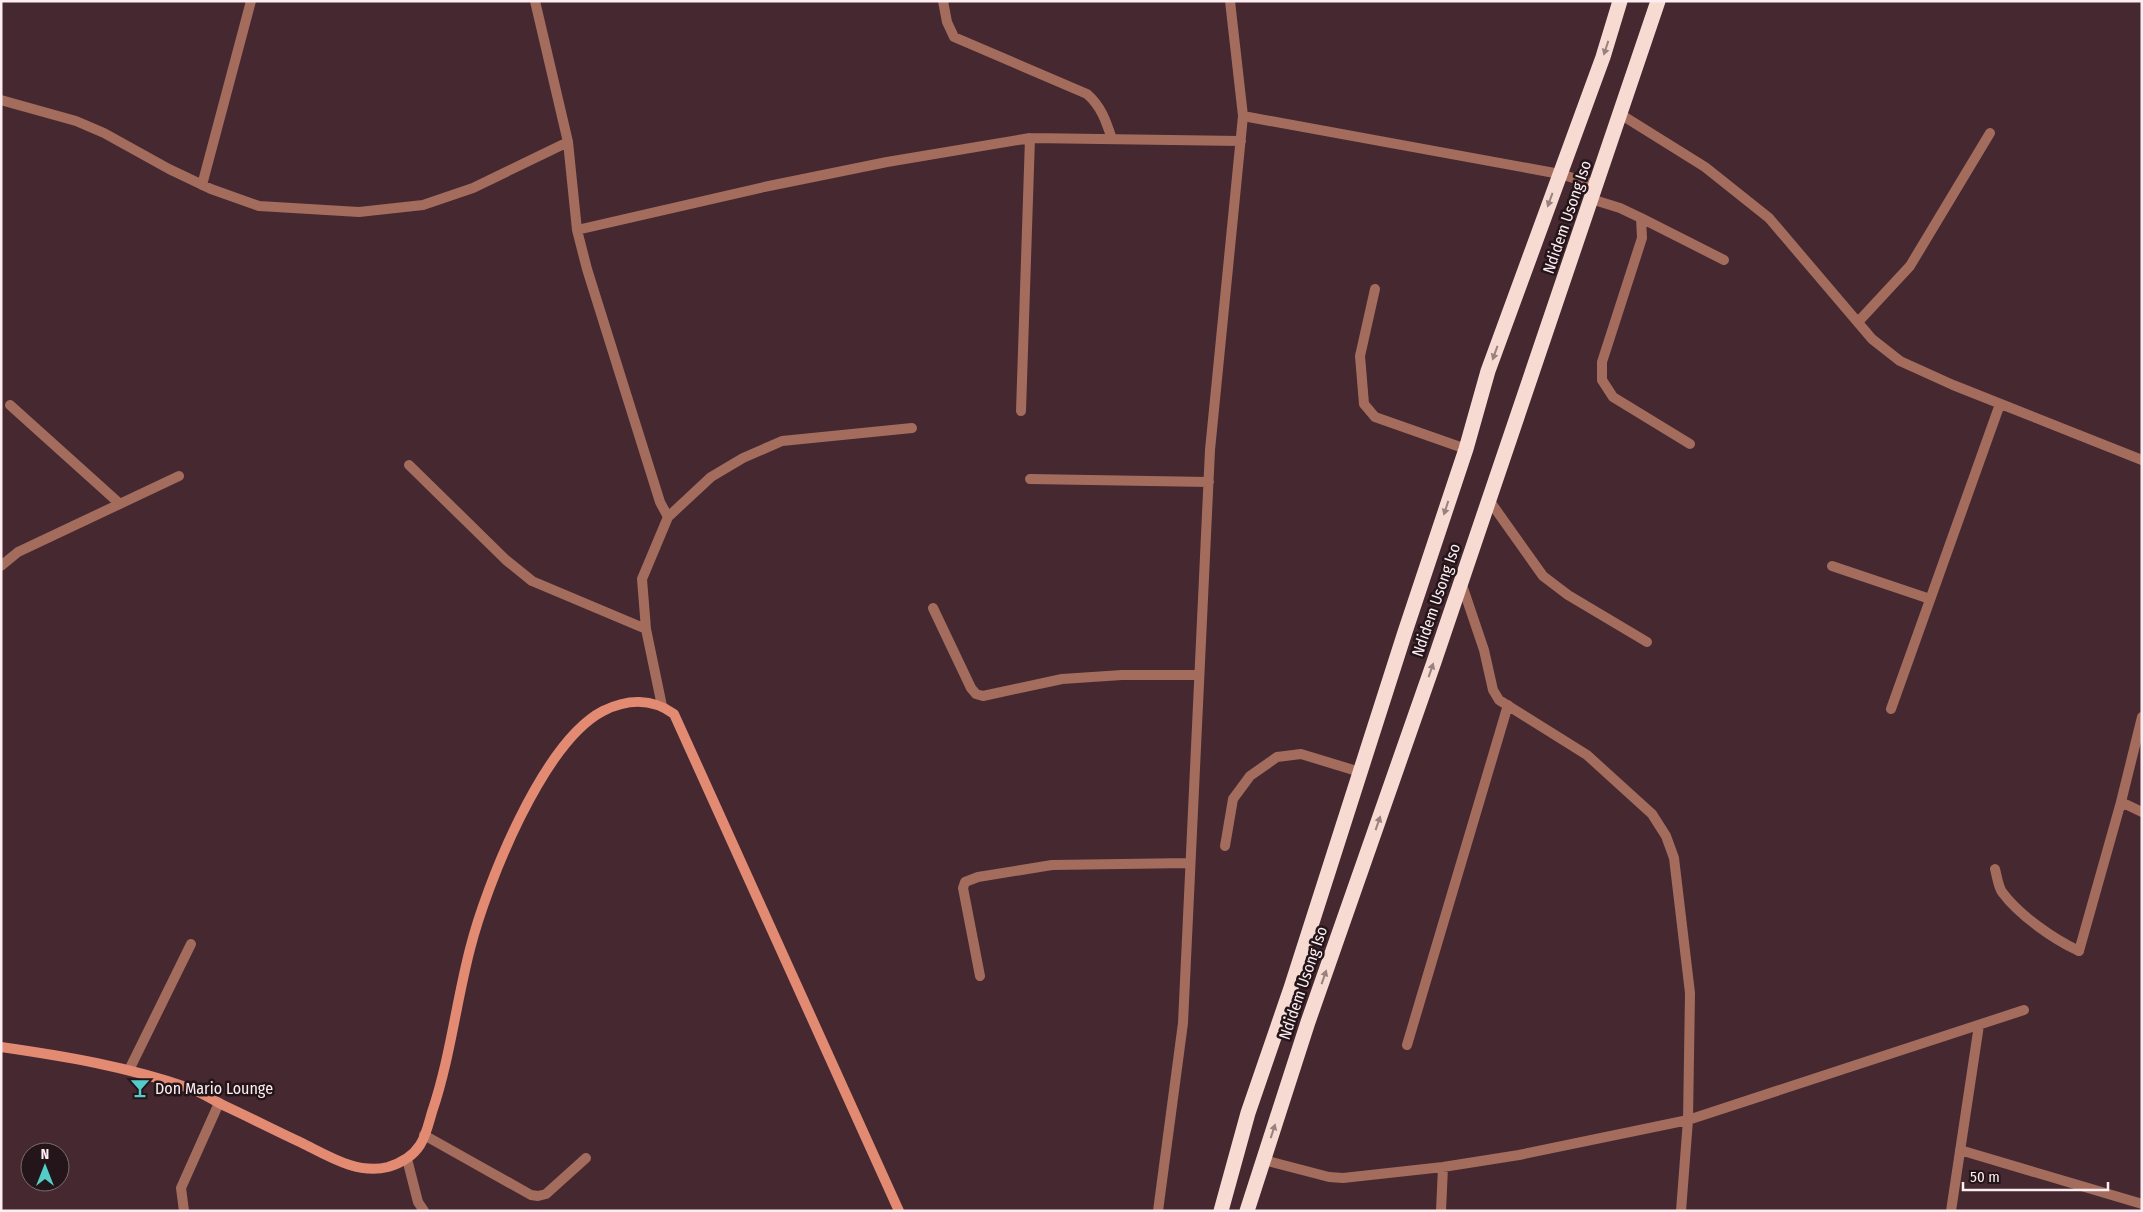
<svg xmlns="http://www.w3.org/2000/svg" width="2143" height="1212" font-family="'Fira Sans Condensed',sans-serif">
<rect width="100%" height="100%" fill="#452830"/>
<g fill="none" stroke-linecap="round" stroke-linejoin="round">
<path stroke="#a36c5c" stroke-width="10" d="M1591 199 1620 208 1641 218 1642 238 1602 362V380L1613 397 1690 444
M1641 218 1724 260
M1375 289 1360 356 1364 404 1375 417 1466 449
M1225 846 1233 799 1250 776 1277 757 1301 754 1360 772
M1995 869C1997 876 1998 886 2002 892 2019 915 2053 939 2079 951
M129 1070 191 944
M407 1159 418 1202 424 1211
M184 1211 181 1188 219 1103"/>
<path stroke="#a36c5c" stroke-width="10" d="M535 1 568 142 577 230 587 269 660 502 668 517
M943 1 947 22 954 37 1087 94C1101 106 1106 121 1112 139
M1 100 76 121 104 133 169 169 211 189 259 206 359 212 423 205 473 188 568 142
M1620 114 1705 167 1769 218 1872 339 1900 361 1953 385 2142 460
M1243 116 1560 174 1596 185
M202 185 251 1
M577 230 764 187 887 162 1030 138 1241 141
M1858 322 1910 266 1990 133
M10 405 120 504
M1021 411 1030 138
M409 465 506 560 532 581 646 629
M1030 479 1209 482
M1489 500 1543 576 1568 595 1647 642
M1 566 18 552 179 476
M1832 566 1930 599
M1461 582 1484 650 1493 690 1499 700 1587 755 1652 814 1666 836 1674 858 1690 993 1688 1120 1681 1211
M933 608 971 688 976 694 983 696 1062 679 1122 675H1199
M662 706 646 629 642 579 668 517 711 477 743 458 782 441 912 428
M1891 709 2000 404
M2121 802 2142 812
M2079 951 2121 802 2142 717
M980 976 963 888 965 882 978 877 1052 865 1190 863
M1407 1045 1508 705
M424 1135 531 1195 538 1196 546 1194 586 1158
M1960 1150 2142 1204
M1264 1160 1329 1177 1343 1178 1443 1167 1519 1155 1688 1120 2024 1010
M1158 1211 1183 1023 1210 450 1243 116 1230 1
M1441 1211 1443 1167
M1951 1211 1979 1025"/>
<path stroke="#e28b72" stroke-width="10" d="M1 1047C65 1056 128 1067 189 1088 201 1092 213 1100 225 1106 251 1118 276 1131 302 1143 328 1156 358 1175 388 1167 401 1163 413 1156 420 1145 426 1136 429 1122 432 1112 450 1059 456 1003 470 949 486 885 543 742 603 711 627 699 652 698 674 714L899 1211"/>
<path stroke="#f7dbd3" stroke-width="15" d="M1221 1211 1248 1113 1291 988 1405 632 1466 449 1488 371 1603 57 1620 1
M1247 1211 1308 1022 1434 662 1658 1"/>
</g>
<defs><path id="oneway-solid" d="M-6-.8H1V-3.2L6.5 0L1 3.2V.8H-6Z" transform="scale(1.25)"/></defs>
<g fill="#98827f">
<use href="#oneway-solid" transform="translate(1606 48) rotate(108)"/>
<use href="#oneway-solid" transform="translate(1550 200) rotate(110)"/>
<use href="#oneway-solid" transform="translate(1495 353) rotate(110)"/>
<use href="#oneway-solid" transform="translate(1446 508) rotate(108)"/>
<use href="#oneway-solid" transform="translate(1431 670) rotate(-71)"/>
<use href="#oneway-solid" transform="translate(1378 823) rotate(-71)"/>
<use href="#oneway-solid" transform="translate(1324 977) rotate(-71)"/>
<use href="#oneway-solid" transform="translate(1273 1131) rotate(-72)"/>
</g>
<defs>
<symbol id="bar-bare" viewBox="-9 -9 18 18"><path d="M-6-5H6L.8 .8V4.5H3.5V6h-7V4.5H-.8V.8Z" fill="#54cdc8" stroke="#231519" stroke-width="2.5" paint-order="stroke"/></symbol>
</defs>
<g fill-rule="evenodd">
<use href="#bar-bare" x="126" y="1074" width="28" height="28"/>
</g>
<g text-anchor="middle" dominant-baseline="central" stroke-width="5" stroke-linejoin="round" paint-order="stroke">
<g font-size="16" fill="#feeef2" stroke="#231519">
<text transform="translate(1567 217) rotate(-71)">Ndidem Usong Iso</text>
<text transform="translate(1436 600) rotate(-71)">Ndidem Usong Iso</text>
<text transform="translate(1303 983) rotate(-71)">Ndidem Usong Iso</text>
</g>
<g font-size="16" fill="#feeef2" stroke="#231519" text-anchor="start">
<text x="155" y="1088">Don Mario Lounge</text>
</g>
</g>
<rect width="2143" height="1212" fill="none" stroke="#feeef2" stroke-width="5"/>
<g transform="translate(45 1167)"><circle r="24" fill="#231519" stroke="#7b6c70"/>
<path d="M0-4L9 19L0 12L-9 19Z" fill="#54cdc8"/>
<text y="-8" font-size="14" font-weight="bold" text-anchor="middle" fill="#feeef2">N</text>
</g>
<path d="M1963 1182v8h145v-8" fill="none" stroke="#feeef2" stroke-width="2.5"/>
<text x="1970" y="1182" font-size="15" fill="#feeef2" stroke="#231519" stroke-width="4" paint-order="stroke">50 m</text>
</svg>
